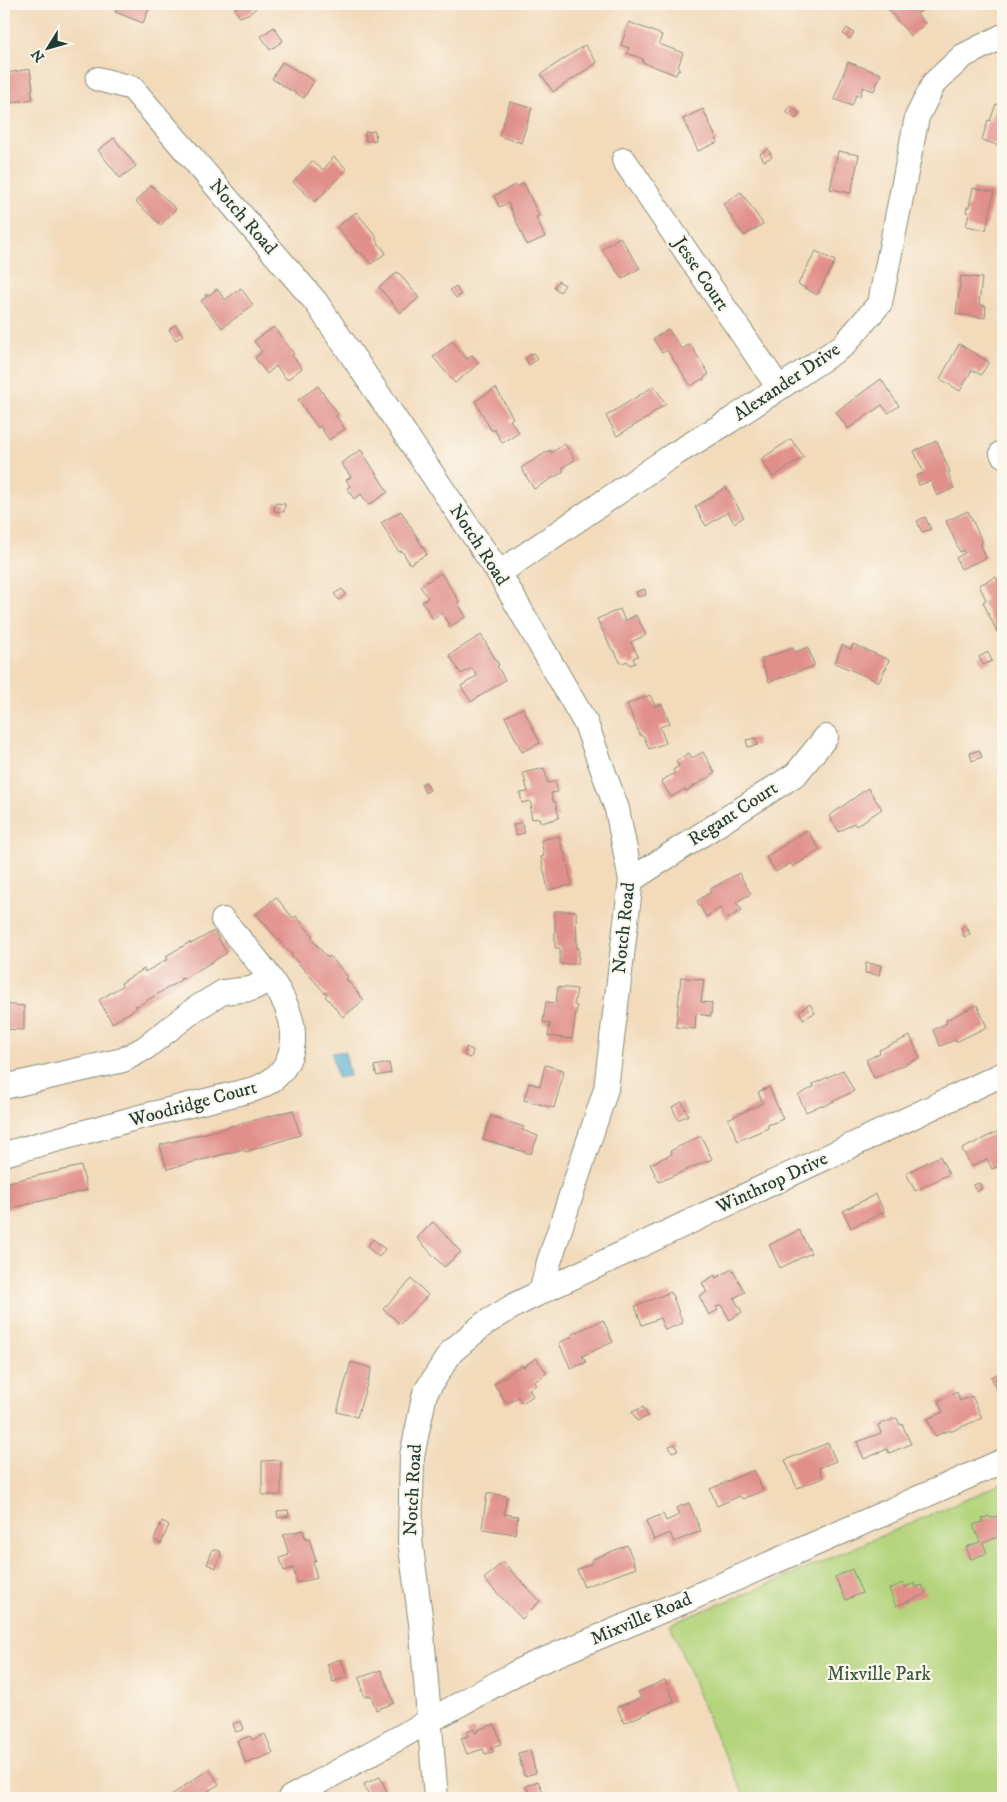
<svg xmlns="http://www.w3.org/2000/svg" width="1007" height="1802" font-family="'IM FELL DW Pica',serif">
<rect width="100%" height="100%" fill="#fbf7ec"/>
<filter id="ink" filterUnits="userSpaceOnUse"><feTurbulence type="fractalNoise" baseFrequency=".02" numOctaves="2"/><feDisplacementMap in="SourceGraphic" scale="10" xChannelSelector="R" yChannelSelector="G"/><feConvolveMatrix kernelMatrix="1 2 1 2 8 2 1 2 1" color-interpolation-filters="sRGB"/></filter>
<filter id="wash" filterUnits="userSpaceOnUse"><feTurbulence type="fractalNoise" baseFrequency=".0096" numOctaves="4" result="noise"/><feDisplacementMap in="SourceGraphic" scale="20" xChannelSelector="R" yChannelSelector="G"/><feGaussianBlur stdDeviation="1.12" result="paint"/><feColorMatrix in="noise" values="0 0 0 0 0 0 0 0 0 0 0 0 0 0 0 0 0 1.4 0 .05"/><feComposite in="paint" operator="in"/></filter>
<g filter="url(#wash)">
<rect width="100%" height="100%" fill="#f2dabb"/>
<path fill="#b3d47b" stroke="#698858" d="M1003 1483V1798H745L712 1728 670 1624 775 1582Z"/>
<path fill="#50abce" stroke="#387481" d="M345 1051 350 1076 337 1078 332 1053Z"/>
<g id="blocks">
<path fill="#e18f8a" d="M119 4H151L143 23 115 12Z
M237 4H253L256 8 250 13 240 17 235 10Z
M891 4H924L922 6 924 9 917 14 925 24 910 36 887 7Z
M629 22 662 35 659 44 683 53 678 67 680 70 678 69 676 75 642 62 643 59 627 53 629 48 621 45Z
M274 27 283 41 270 50 261 36Z
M847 28 854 33 850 39 843 34Z
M585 45 597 63 553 92 541 74Z
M282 62 314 81 304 98 272 79Z
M848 62 881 74 874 91 863 87 860 96 856 95 852 106 834 99Z
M30 69 33 89 31 90 33 99 10 103 6 84 8 80 7 73Z
M510 102 532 108 521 143 499 136Z
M996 104 1003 106V147L982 140 988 120 990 121Z
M790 106 800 113 796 119 786 112Z
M703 109 718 142 698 151 683 119Z
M375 131 376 140 366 141 365 132Z
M114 138 136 166 120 178 98 150Z
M768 149 772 157 764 161 760 154Z
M838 151 859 155 851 193 830 189Z
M334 157 347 169 315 202 293 182 312 161 323 170Z
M524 183 539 216 536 217 545 237 527 245 508 203 499 207 494 196 515 185 518 186Z
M151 185 176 209 161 225 136 202Z
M973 188 994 192 986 230 966 226 969 213 966 212 967 207H969Z
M741 192 763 224 744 236 723 204Z
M356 212 376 236V240L386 253 371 264 361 252 359 254 337 227Z
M620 237 640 268 622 279 602 249Z
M816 251 835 261 817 295 798 284Z
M398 272 419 298 400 313 379 287Z
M961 276 982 278 979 304 986 306 985 318 956 314Z
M558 281 565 285 560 292 554 287Z
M456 286 461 295 456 298 450 290Z
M241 288 253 305 222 328 201 301 206 297 205 295H209L217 289 225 300Z
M175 325 183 335 176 340 169 330Z
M274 327 294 354 292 355 302 368 287 380 276 366 267 374 255 358 262 352 254 341Z
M668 329 682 349 690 344 709 374 704 378V380L702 379 691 386 667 350 662 353 653 339Z
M452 341 467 359 472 355 479 363 455 383 433 357Z
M959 344 989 362 981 375 972 370 960 391 940 379Z
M533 353 538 359 529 365 525 358Z
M881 379 899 406 888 413 882 405 848 429 836 412Z
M318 386 338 414 336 416 345 429 329 440 320 426 318 428 298 400Z
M654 386 666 404 652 413V415L617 436 606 416Z
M496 388 513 418 510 420 519 433 502 443 495 430H491L475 401Z
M791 439 804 457 773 477 761 459Z
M937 441 950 472 948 473 954 488 937 496 931 481 919 485 916 476 924 473 914 451Z
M565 444 575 460 563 467V472L534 489 521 468 550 450 551 453Z
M361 450 388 492 369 505 361 494 354 499 347 488 350 486 346 480 351 477 341 463Z
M726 487 744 517 734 523 728 512 706 526 695 507Z
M275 503 285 504 284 512 274 511Z
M401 511 427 554 410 564 402 551 399 552 381 523Z
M968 511 982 541 981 545 986 558 961 569 956 558 965 553 963 550 960 552 946 521Z
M925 517 931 529 922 532 917 521Z
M441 573 459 601 458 604 466 617 450 627 442 613 433 619 422 602 428 598 420 586Z
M996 577 1003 592V629L997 632 983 602 986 600 979 585Z
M342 589 346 594 339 600 334 594Z
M645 589 646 595 638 597 636 592Z
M620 609 625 621 636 615 646 635 631 642 638 656 633 658 635 663 630 665 627 661 621 664 615 652 612 650 597 619Z
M481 635 499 665 497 666 505 680 471 702 461 686 477 676 472 668 461 674 449 655Z
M853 644 889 660 886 666 887 669H885L879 682 835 663 842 645 851 649Z
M808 647 814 664V666L769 682 764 667H762L763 664 761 659 793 648 795 652Z
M988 652 992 661 983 665 979 657Z
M650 695 655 706 662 704 670 723 660 727 666 743 649 749 644 737 640 735 627 704Z
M523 708 540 743 522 752 505 717Z
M756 738 758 745 748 747 746 740Z
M979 750 982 757 972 761 970 753Z
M703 752 715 773 686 791 685 789 671 797 661 781 675 773 673 770 679 766 676 761 689 753 692 758Z
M544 768 548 783 555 781 558 792 551 793 553 802 555 801 559 818 541 823 539 818 532 819 530 808H532L530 801 522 803 520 793 528 792 523 773Z
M426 782 430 790 425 793 421 784Z
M868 788 882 809 856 826 854 823 839 832 829 816Z
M522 822 525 833 516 835 513 825Z
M807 830 820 850 793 867 791 863 776 872 766 857Z
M559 836 563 852 565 853 572 885 548 890 541 857 544 856 541 840Z
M739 873 751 894 736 902 742 910 727 919 720 908 706 917 697 901 711 892 709 890Z
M276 897 293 918 296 916 313 936 311 938 328 958 330 956 348 977 346 979 364 1000 343 1017 325 996 328 993H325L291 955 293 954 290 953 256 914Z
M555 911H576L577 948H579L578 964H560V948H555Z
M966 925 970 934 964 937 961 928Z
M214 931 227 953 183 979 180 978 181 980 138 1006 135 1005 137 1008 112 1023 99 1000 122 986 121 983 144 969 145 972 168 959 166 956 190 942 191 944Z
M866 963 881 965 879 975 865 973Z
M681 977 704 980 701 1002 712 1003 711 1016 696 1014 695 1029 676 1027Z
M558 987 577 989 574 1005 577 1006 572 1039 548 1036 550 1023 543 1022 546 1002 556 1003Z
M4 1004 24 1006V1030L4 1029Z
M810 1004 815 1013 803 1019 799 1011Z
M977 1005 987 1027 956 1042 955 1040 940 1046 933 1030 947 1023 946 1020Z
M910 1036 920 1058 874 1078 866 1060 880 1053 879 1050Z
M466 1047 473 1050 471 1058 464 1056Z
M389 1063 391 1073 377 1076 374 1066Z
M545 1065 563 1070 564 1072 554 1108 524 1100 529 1083 540 1086Z
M843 1070 854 1091 824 1106 821 1105 806 1112 798 1095 814 1087 813 1084Z
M769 1087 783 1119 768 1125V1128L738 1141 728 1119 763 1103 758 1092Z
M682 1102 688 1115 678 1120 672 1107Z
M293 1110 300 1135 245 1152 244 1149 167 1169 160 1145Z
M491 1116 524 1127 522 1130 538 1136 531 1154 483 1139Z
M1003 1129V1164L992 1169 987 1159 971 1166 962 1149Z
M701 1136 712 1159 659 1182 650 1164 672 1154 670 1151Z
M940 1156 949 1174 915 1191 906 1173Z
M81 1166 87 1190 4 1210V1183Z
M979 1183 982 1189 976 1192 973 1185Z
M876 1194 884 1212 851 1228 843 1211Z
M433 1222 461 1252 444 1267 417 1238Z
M799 1230 811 1253 780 1268 769 1245Z
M373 1239 385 1249 379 1257 367 1247Z
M732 1269 745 1292 734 1298 742 1312 730 1320 721 1305 716 1307 718 1310 709 1315 699 1296 707 1292 702 1283 715 1275 716 1278Z
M412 1279 428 1295 400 1324 383 1309Z
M671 1292 683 1323 665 1330 660 1318 642 1325 635 1306Z
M603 1320 613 1342 582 1356 586 1362 571 1369 559 1343 573 1336 572 1334Z
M536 1358 547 1373 534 1382 536 1385 529 1389 533 1396 522 1403 518 1397 507 1404 494 1384 522 1365 523 1367Z
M351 1362 372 1368 357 1417 337 1412Z
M1003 1371V1393L999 1395 991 1377Z
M957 1392 960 1401 972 1396 982 1418 952 1431H947L935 1436 927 1419 943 1412 938 1401Z
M643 1407 648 1416 637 1421 632 1412Z
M897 1418 900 1425 902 1424 911 1444 889 1453 887 1449 864 1459 857 1442 881 1433 878 1425Z
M828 1443 836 1461 819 1468 823 1478 797 1488 785 1460Z
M675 1444 678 1450 672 1452 669 1446Z
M281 1460V1495H262V1461Z
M754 1470 763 1491 742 1499 740 1496 717 1506 710 1489Z
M487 1493 507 1496 504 1514 518 1516 515 1534 482 1529Z
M689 1503 701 1531 674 1542 670 1533 654 1540 646 1521 663 1514 666 1521 679 1515 676 1508Z
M288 1510 289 1516 278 1518 277 1511Z
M1003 1514V1535L983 1543 987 1553 971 1559 966 1547 980 1542 973 1525 983 1522 982 1519 988 1516 991 1518Z
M162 1521 169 1525 161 1544 154 1540Z
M303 1530 306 1539 309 1538 316 1561 313 1562 317 1578 297 1583 293 1568 284 1571 280 1558 289 1555 283 1535Z
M627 1545 636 1568 584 1587 577 1570 592 1563 591 1560Z
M213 1549 220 1551 221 1554 216 1568 207 1564Z
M503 1562 540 1601 522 1619 484 1579Z
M852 1569 862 1593 846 1600 835 1577Z
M903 1583 905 1587 915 1583 916 1587 922 1585 926 1594 896 1606 889 1589Z
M341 1659 347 1677 333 1682 327 1664Z
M381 1670 394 1703 376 1710 371 1695 365 1697 362 1690 361 1691 362 1687 359 1678Z
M665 1680 674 1701 624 1723 617 1707 641 1698 638 1692Z
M241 1721 244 1729 236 1732 233 1724Z
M495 1724 501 1744 491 1747 493 1752 485 1754 483 1749 467 1754 461 1738 468 1736 467 1732 474 1729 475 1733 478 1732 477 1730Z
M265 1734 273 1753 246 1764 237 1741 250 1736 252 1740Z
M530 1750 536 1773 524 1776 518 1753Z
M209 1769 219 1784 207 1792 210 1796 207 1798H167Z
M380 1777 390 1798H370L364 1784Z
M538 1781 546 1798H532L526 1786Z"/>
</g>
</g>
<g filter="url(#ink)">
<use href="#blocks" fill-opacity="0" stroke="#888c78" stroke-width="1"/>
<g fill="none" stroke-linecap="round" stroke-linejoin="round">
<defs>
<path id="minor" d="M98 79 132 88 316 302 499 573 586 724 617 809 631 880 606 1089 549 1262 541 1292 515 1305 484 1324 451 1352 425 1393 412 1456 410 1540 421 1623 436 1798
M624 160 779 388
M1002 453 1003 455
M499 573 673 455 731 420 844 345 880 303 917 117 934 83 963 56 1003 36
M631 880 796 774 826 737
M4 1087 123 1060 145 1048 195 1009 223 992 251 989 271 979
M4 1154 136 1118 255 1089C272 1082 284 1073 290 1055 307 1008 251 954 223 920
M541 1292 1003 1074
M290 1798 527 1667 685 1601 1003 1461"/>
</defs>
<use href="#minor" stroke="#888c78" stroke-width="26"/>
<use href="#minor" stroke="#fff" stroke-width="24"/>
</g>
</g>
<g text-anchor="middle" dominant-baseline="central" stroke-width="4.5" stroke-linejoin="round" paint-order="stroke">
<g font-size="19" fill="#1f3d34" stroke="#fbf7ec">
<text transform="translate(243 217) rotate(49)">Notch Road</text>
<text transform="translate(701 274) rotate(56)">Jesse Court</text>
<text transform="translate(787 382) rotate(-34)">Alexander Drive</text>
<text transform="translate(479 545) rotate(57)">Notch Road</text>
<text transform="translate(733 814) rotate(-33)">Regant Court</text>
<text transform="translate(624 928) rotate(-84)">Notch Road</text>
<text transform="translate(193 1104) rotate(-15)">Woodridge Court</text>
<text transform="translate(772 1183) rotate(-25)">Winthrop Drive</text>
<text transform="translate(413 1490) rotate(-87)">Notch Road</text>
<text transform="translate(641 1619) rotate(-23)">Mixville Road</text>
</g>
<g font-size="19" fill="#3d5b42" stroke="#fbf7ec">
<text x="879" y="1674">Mixville Park</text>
</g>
</g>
<rect width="1007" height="1802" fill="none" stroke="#fbf7ec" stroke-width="20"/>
<g transform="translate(48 48) rotate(233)" stroke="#fbf7ec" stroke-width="4" paint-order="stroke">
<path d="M0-4L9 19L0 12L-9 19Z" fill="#1f3d34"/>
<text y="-8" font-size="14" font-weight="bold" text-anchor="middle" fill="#1f3d34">N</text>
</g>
</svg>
